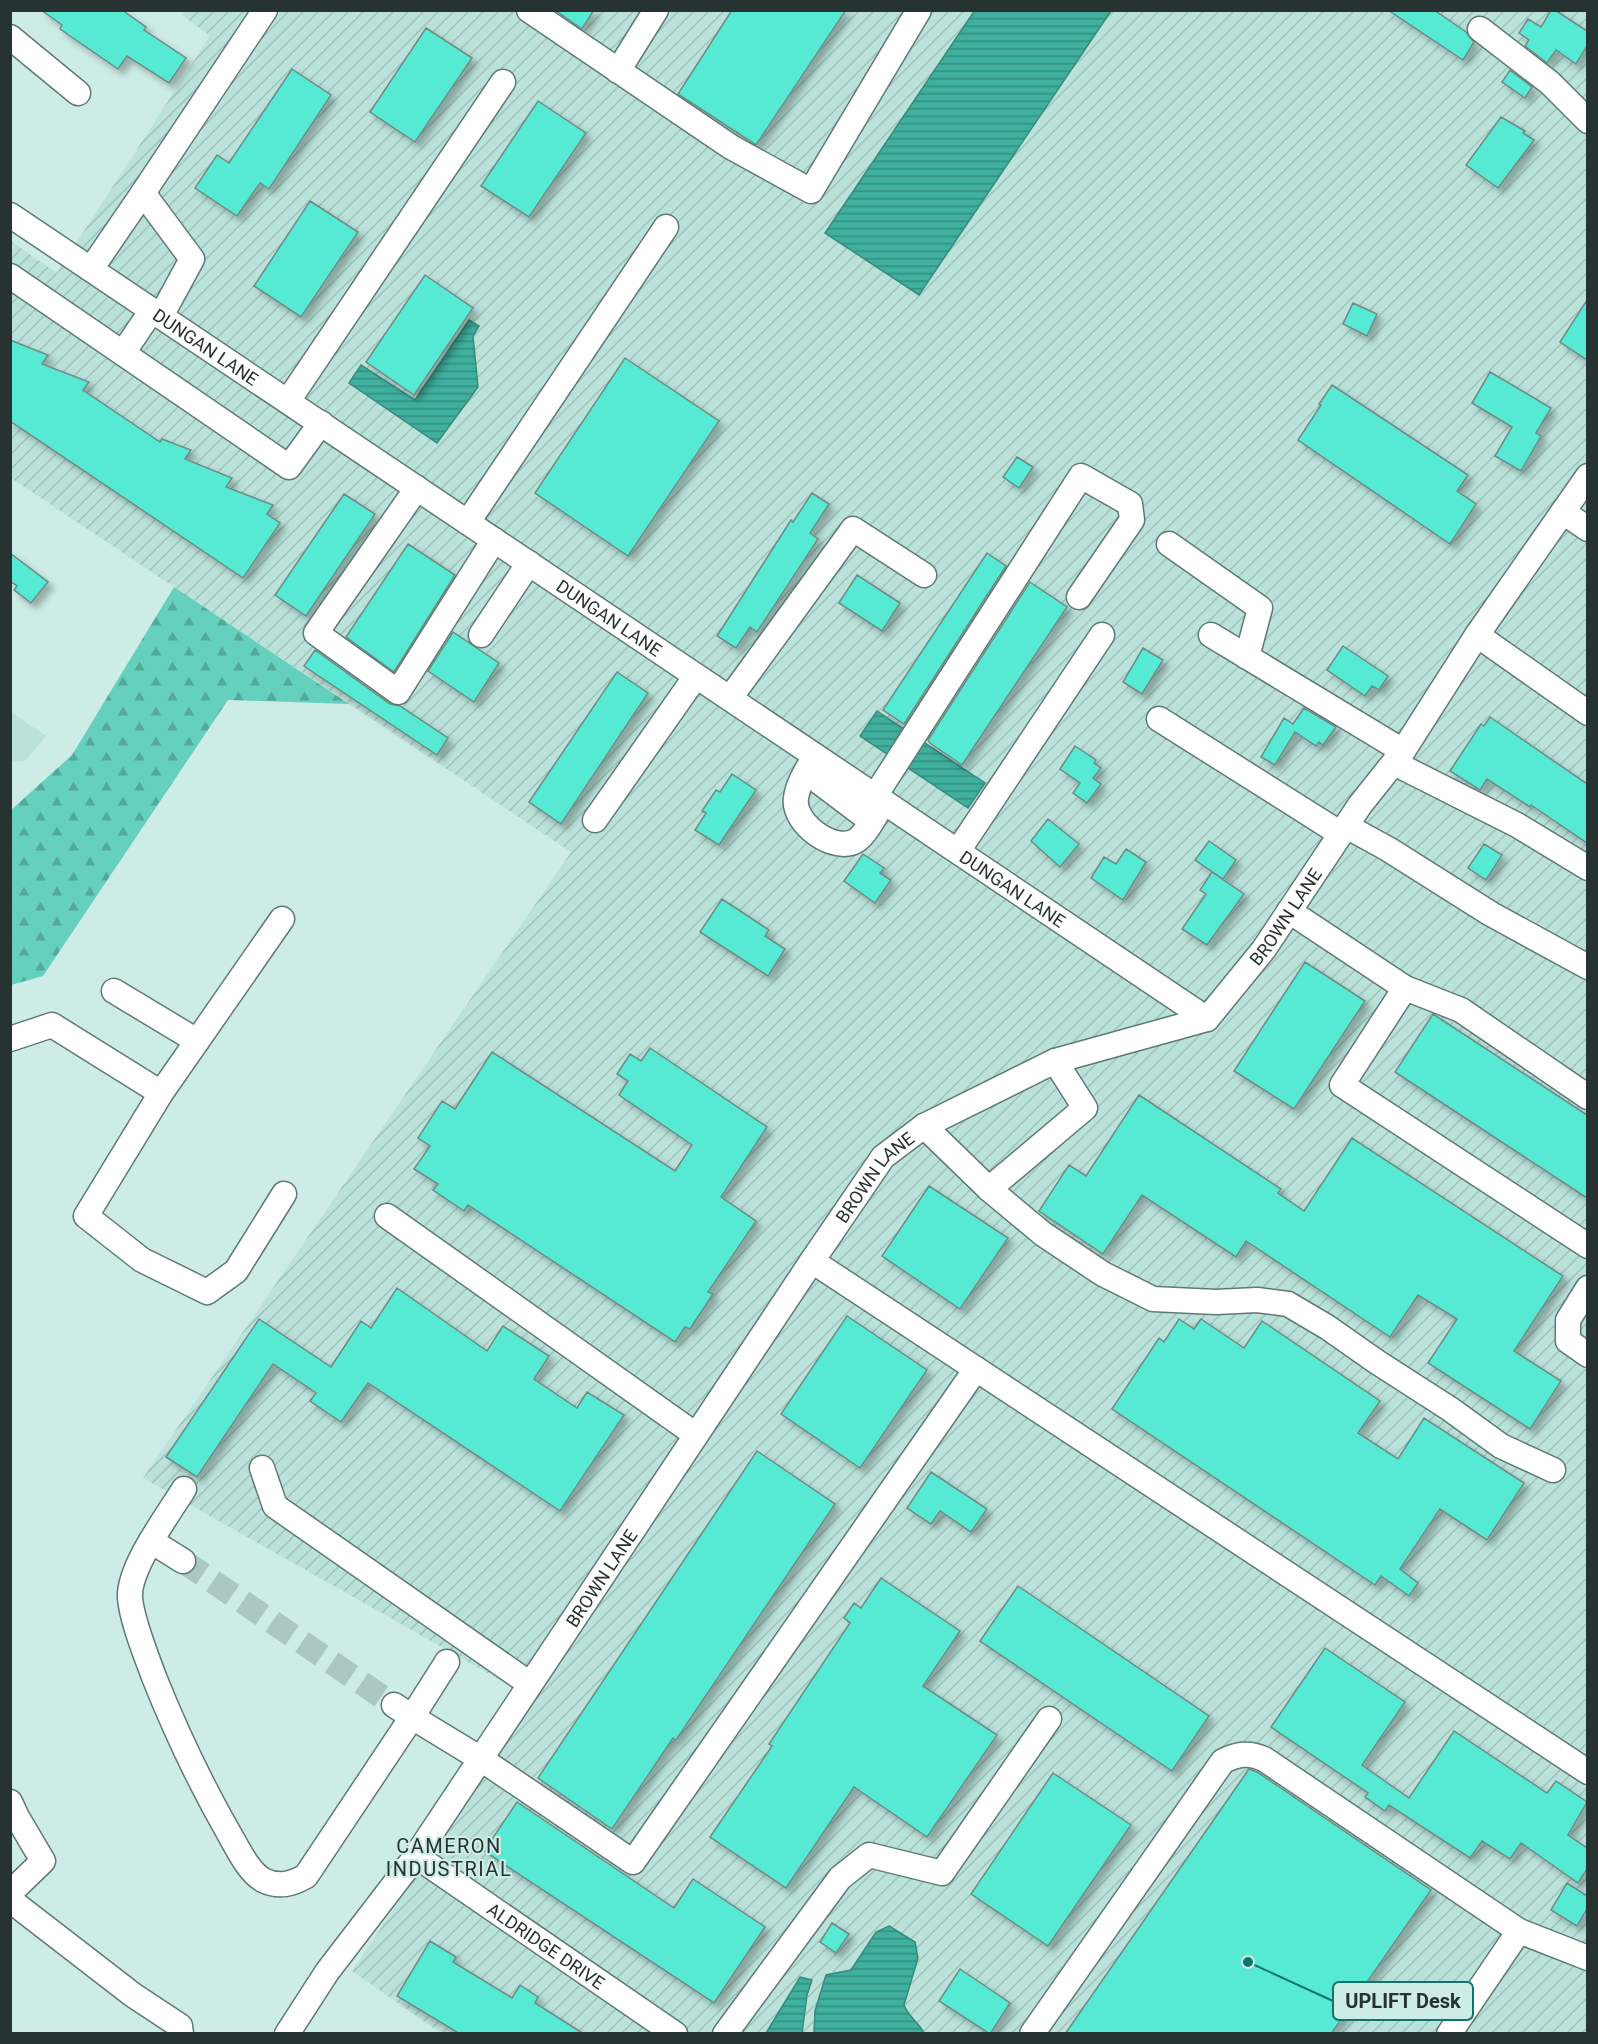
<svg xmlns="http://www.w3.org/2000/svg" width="1598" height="2044" font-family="Roboto,sans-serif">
<defs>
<pattern id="industrial-furrows" width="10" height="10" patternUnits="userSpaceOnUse" patternTransform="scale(1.5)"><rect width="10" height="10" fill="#bae2da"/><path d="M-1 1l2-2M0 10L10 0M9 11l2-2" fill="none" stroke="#a0c2bb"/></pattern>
<pattern id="forest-firs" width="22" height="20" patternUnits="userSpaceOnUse" patternTransform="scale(1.5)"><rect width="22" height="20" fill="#65d0be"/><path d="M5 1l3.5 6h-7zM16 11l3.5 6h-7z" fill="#53a99b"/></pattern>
<pattern id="water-rules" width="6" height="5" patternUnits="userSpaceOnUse" patternTransform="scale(1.5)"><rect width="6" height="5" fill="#3faf9e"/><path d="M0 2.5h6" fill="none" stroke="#358f81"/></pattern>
<filter id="shadow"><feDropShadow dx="5.5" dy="5.5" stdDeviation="3" flood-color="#0004"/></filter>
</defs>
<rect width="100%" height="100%" fill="#cdece5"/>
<path fill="#bae2da" d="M11 712 46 736 25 761 11 762Z"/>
<path fill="url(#industrial-furrows)" d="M185 11H1587V2033L442 2034 352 1971 531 1703 507 1684 143 1478 571 852 11 478V243L12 242 57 273 210 36 182 15Z"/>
<path fill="url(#forest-firs)" d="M174 587 349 704 228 700 43 976 11 985V810L72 755Z"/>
<path fill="url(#water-rules)" stroke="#388a7d" stroke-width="1.5" d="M975 10 1111 11 919 295 825 233Z
M469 320 479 326 473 336 478 387 437 443 349 383 361 365 415 400Z
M877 711 985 783 968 808 860 736Z
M889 1926 915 1942 918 1958 904 2005C909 2018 919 2022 924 2033H814L815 2011 826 1975 851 1970 876 1932Z
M800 1977 812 1980 807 1995 802 2033H766Z"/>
<path fill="#56e9d3" stroke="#6f8b85" stroke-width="1.5" filter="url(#shadow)" d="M41 10H122L146 27 144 30 186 58 169 83 127 56 118 69 60 29 62 25Z
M555 10H594L582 29Z
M732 10H846L756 145 678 94Z
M1388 10H1434L1466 32 1474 42 1463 60Z
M1551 10H1555L1587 31V46L1576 64 1556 50 1547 63 1525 46 1529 40 1519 33 1528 19 1541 27Z
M426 28 472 58 415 142 370 112Z
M292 69 331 95 269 189 260 183 237 216 195 188 217 155 229 163Z
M1510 70 1532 87 1525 98 1502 82Z
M538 101 586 133 529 217 481 186Z
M1501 117 1525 131 1523 133 1534 140 1498 188 1466 165Z
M310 201 358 232 301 317 254 286Z
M425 275 473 308 414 395 366 362Z
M1587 300V360L1560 342Z
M1353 303 1377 314 1367 336 1343 324Z
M10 340 48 355 42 364 89 382 83 390 160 442 162 439 191 450 185 459 232 478 226 487 273 505 267 514 280 523 243 578 10 421Z
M625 358 719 421 628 556 535 493Z
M1490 372 1551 408 1536 433 1541 436 1521 471 1495 456 1512 427 1472 403Z
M1332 385 1468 475 1457 491 1476 504 1450 544 1298 440 1321 405 1319 404Z
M1017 457 1033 467 1019 488 1003 477Z
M812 493 829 504 810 533 818 539 757 632 750 627 736 648 717 636 791 520 793 522Z
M344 494 375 514 306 616 275 595Z
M408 544 455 575 394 672 346 637Z
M10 553 48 582 31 603 14 590 17 586 10 581Z
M987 553 1006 566 904 724 883 710Z
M857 575 900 603 882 631 839 603Z
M1030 582 1067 607 962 765 930 743 928 740Z
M453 632 499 663 474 702 428 671Z
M1343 646 1388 676 1379 690 1372 686 1365 696 1327 670Z
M1143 648 1163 660 1142 694 1123 682Z
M315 650 390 704 400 706 448 738 437 755 304 666Z
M617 672 648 693 561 824 529 802Z
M1304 708 1336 727 1323 745 1319 742 1316 746 1295 732 1275 765 1261 757 1284 718 1293 724Z
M1490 717 1587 784V843L1531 805 1530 807 1487 779 1480 790 1450 771 1481 724 1484 726Z
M1075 746 1096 760 1094 763 1101 768 1093 778 1101 784 1087 803 1073 793 1080 783 1060 769Z
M732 774 756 790 719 845 695 830 706 813 702 811 716 790 720 792Z
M1048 819 1079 844 1060 867 1031 841Z
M1209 841 1236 860 1223 879 1195 860Z
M1484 844 1502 855 1486 880 1468 868Z
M1126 849 1146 862 1123 900 1091 878 1104 857 1116 864Z
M863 854 884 868 880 873 891 880 875 903 844 881Z
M1212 872 1244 894 1207 945 1182 929 1206 894 1200 890Z
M722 899 769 930 765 936 785 949 768 976 700 932Z
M1305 962 1365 1001 1294 1109 1234 1071Z
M1433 1014 1587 1115V1198L1395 1072Z
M650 1048 767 1127 721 1197 756 1221 708 1292 713 1294 690 1329 685 1327 675 1342 468 1205 464 1211 433 1190 438 1184 414 1169 430 1146 418 1138 442 1101 455 1109 492 1052 675 1171 692 1145 619 1095 628 1081 617 1074 630 1054 641 1061Z
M1139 1095 1281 1189 1278 1193 1304 1211 1352 1138 1563 1276 1514 1351 1561 1381 1530 1429 1428 1363 1457 1319 1418 1295 1390 1337 1246 1241 1236 1257 1142 1195 1103 1254 1039 1211 1069 1165 1086 1176Z
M929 1186 1008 1238 960 1309 882 1256Z
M397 1288 487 1351 503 1326 549 1356 534 1379 577 1408 587 1392 624 1415 560 1511 368 1383 341 1422 310 1401 316 1393 273 1364 197 1477 166 1457 259 1319 331 1367 361 1321 371 1328Z
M847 1316 927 1370 860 1468 781 1414Z
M1179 1319 1194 1329 1201 1319 1244 1348 1262 1321 1380 1401 1358 1433 1398 1459 1424 1418 1524 1483 1487 1540 1440 1509 1400 1569 1418 1583 1409 1596 1381 1576 1375 1585 1112 1409 1159 1338 1164 1342Z
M757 1451 835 1504 676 1740 673 1738 612 1829 538 1778Z
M931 1472 987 1509 971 1532 940 1511 931 1524 907 1508Z
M881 1578 960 1631 923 1686 997 1735 927 1837 854 1787 786 1888 710 1837 772 1746 769 1744 850 1623 844 1618 854 1603 861 1608Z
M1018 1586 1209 1716 1172 1771 980 1641Z
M1325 1648 1405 1702 1362 1765 1409 1798 1454 1731 1547 1793 1556 1781 1587 1802 1568 1835 1587 1848V1869L1578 1883 1521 1843 1510 1859 1482 1841 1470 1858 1389 1805 1385 1811 1365 1797 1368 1793 1271 1727Z
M1249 1769 1257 1772 1431 1890 1331 2034H1065Z
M1053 1773 1131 1825 1048 1946 971 1894Z
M517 1802 674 1908 693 1879 765 1927 714 2003 484 1851Z
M1567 1883 1587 1896V1909L1577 1926 1551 1910Z
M832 1923 849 1934 836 1953 820 1942Z
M430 1941 456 1957 453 1962 512 1998 520 1985 538 1997 535 2003 584 2034H460L397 1996Z
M960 1969 1010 2003 990 2034 939 2001Z"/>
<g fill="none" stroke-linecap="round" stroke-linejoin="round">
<path stroke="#acc7c1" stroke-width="24" stroke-dasharray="24 12" stroke-linecap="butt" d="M183 1561 394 1705"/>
<defs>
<g id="minor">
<path d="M529 10 731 147 811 191 919 10"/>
<path d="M1480 29 1550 83 1588 121"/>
<path d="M10 37 78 93"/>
<path d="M618 71 656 10"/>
<path d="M143 193 265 10"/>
<path id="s1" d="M10 215 1207 1019"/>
<path d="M91 269 143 193 192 259 161 316"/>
<path d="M10 276 289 467 321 423"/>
<path d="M123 353 152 310"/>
<path d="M288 401 503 82"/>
<path d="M417 488 316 633 398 692 494 540"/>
<path d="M1563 512 1588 529"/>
<path d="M468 522 666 227"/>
<path d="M1169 544 1260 608 1247 657"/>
<path d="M481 635 529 563"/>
<path d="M1211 635 1403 751"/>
<path d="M1477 635 1588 713"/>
<path d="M730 698 853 529 924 575"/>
<path d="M1159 719 1341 834"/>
<path d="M815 756C808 769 798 782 796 798 792 823 835 855 857 840 868 832 876 813 884 802"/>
<path d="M1394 763 1517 825 1588 868"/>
<path d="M806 772 871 821"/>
<path d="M875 796 1081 476 1130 504 1132 520 1079 597"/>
<path d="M595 820 696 676"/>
<path d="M1346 826 1388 849 1491 914 1588 967"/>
<path d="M958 851 1102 635"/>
<path d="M1289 911 1405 988 1461 1010 1588 1097"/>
<path d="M1405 988 1342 1085 1588 1246"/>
<path d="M114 991 197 1041"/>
<path d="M10 1039 52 1025 161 1093 86 1216 142 1260 207 1292 236 1271 284 1194"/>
<path d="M161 1093 282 919"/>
<path d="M924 1126 989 1189 1043 1234 1103 1274 1153 1299 1216 1302 1257 1300 1288 1304 1327 1327 1377 1362 1450 1409 1501 1446 1553 1470"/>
<path d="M989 1189 1085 1108 1055 1061"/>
<path d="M387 1216 696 1435"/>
<path d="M812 1261 1588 1772"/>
<path d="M1588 1288 1568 1320V1341L1588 1355"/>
<path d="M262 1468 275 1506 530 1684"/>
<path d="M184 1489C168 1515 128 1568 130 1598 132 1621 146 1655 154 1677 176 1732 201 1785 231 1837 239 1851 249 1872 263 1880 279 1888 292 1884 306 1876L412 1717 481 1759 633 1862 976 1369"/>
<path d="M151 1541 183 1561"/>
<path d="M394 1705 412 1717 447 1662"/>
<path d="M10 1802 17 1817 43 1861 10 1893"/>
<path id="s2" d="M416 1856 675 2034"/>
<path d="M10 1900 133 1995 180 2026 181 2034"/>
<path d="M1519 1931 1588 1958"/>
<path id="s3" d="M287 2034 327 1972 416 1856 812 1261 883 1157 924 1126 1055 1061 1207 1019 1264 949 1360 805 1403 751 1477 635 1588 476"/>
<path d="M725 2034 840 1878 869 1855 942 1873 1049 1719"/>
<path d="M1032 2034 1223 1761C1238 1754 1248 1752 1264 1759L1519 1931 1449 2034"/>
</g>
</defs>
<use href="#minor" stroke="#5e7a74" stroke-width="27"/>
<use href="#minor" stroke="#fff" stroke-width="24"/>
</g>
<g text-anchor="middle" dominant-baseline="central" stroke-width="4.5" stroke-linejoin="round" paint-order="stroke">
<g font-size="18" fill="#273330" stroke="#cdece5">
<text stroke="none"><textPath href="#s1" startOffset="236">DUNGAN LANE</textPath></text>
<text stroke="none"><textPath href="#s1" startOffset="722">DUNGAN LANE</textPath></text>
<text stroke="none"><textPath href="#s1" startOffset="1208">DUNGAN LANE</textPath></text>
<text stroke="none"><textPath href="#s3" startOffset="1545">BROWN LANE</textPath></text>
<text stroke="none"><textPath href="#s3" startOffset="1040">BROWN LANE</textPath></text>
<text stroke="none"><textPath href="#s3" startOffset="554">BROWN LANE</textPath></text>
<text stroke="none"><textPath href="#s2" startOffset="158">ALDRIDGE DRIVE</textPath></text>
</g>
<g font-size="20" letter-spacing="1.5" fill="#273330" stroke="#cdece5">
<text x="449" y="1846">CAMERON<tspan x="449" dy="23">INDUSTRIAL</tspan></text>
</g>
</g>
<path fill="none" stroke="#0f766e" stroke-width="2" d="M1248 1962L1333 2001"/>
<circle fill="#0f766e" stroke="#cdece5" stroke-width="2" cx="1248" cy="1962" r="6"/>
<rect fill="#cdece5" stroke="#0f766e" stroke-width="2" x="1333" y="1982" width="140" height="38" rx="6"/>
<g font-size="20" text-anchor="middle" font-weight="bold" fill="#273330">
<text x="1403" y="2008">UPLIFT Desk</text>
</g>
<rect width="1598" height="2044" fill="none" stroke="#273330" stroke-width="24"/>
</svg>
